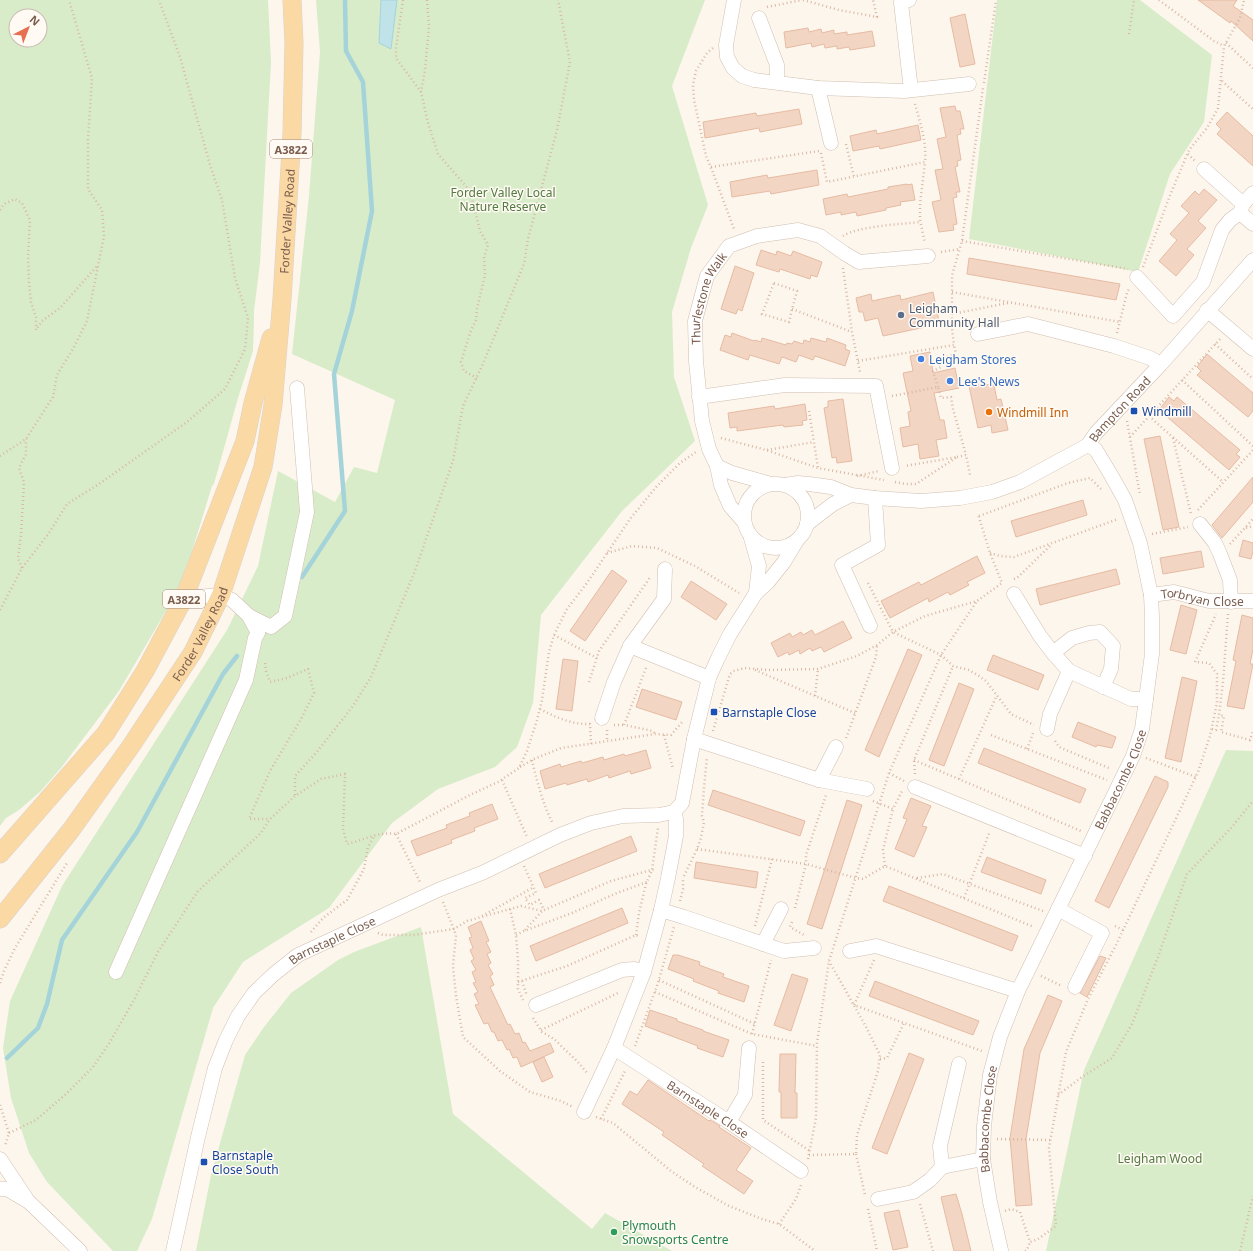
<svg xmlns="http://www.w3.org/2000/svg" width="1253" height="1251" font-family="'Noto Sans',sans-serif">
<rect width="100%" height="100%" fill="#fdf6ec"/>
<path fill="#d8ecc9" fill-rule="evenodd" d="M0 0H268L271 62 260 263 254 311V322L253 351 238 398 214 484 212 486 193 548 176 594 119 691 61 768 40 792 19 810 6 818 0 826ZM16 16H40V40H16Z
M316 0H705L672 86 708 205 691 248 672 312 674 377 695 441 622 511 541 615 533 703 517 747 495 767 438 789 392 823 329 908 243 962 213 1008 152 1219 137 1251H113L47 1182 29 1153 11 1098 3 1048 10 1001 62 886 227 630 258 566 278 471 335 502 354 467 377 473 395 400 292 354 309 196 320 52Z
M997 0H1140L1212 55 1204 122 1170 174 1138 272 969 239Z
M1226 750 1253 751V1251H1046L1084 1070Z
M421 927 453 1114 592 1229 605 1213 672 1251H196L211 1175 245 1055 264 1027 291 993 338 960 354 952Z"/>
<path fill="#bfe3e8" stroke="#a5d3da" d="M381 0H397L391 49 379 43Z"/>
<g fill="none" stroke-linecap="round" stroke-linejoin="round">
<path stroke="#a5d3da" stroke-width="4.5" d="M302 577 345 511 334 374 352 311 372 211 363 82 346 51 345 0
M7 1058 38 1028 47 1004 62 940 137 832 223 674 237 656"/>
</g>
<path fill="#f3d5c3" stroke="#e6bba3" d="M1198 0H1237L1233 6 1253 20V41L1231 21 1230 23Z
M965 14 975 64 960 67 950 18Z
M808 28 809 32 821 29 822 33 834 30V34L847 32V35L872 31 875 46 850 50 849 47 837 49V46L825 48 824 44 812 47 811 43 786 48 784 32Z
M955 106 956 111H960L964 129H960L961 134 957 135 961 160 957 161 958 166 955 167 960 192H956L957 197 953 198 957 224 953 225 954 230 939 232 932 202 941 200 935 170 943 169 937 139 946 137 940 108Z
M799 109 802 124 760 132 759 128 705 138 703 122 756 113 757 116Z
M1227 112 1253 136V166L1217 134 1221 129 1216 124Z
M918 125 921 140 880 149 879 146 853 151 850 136 876 130 877 134Z
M817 170 819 185 771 194 770 191 732 197 730 182 767 175 768 178Z
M907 184V185L912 184 915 200 900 202 901 205 886 208V210L857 216 856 212 841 215V212L826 215 823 199 847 194 848 197 888 189V187Z
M1204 189 1217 200 1198 221 1206 228 1187 249 1194 255 1176 276 1159 261 1177 240 1170 234 1189 213 1181 206 1195 191 1199 195Z
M761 250 776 255 777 251 791 256 793 251 822 262 817 277 811 275 810 279 780 269 779 272 756 265Z
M969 258 1120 284 1116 300 967 274Z
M735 266 754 273 742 311 738 309 736 314 721 309Z
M933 292 939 321 934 322 935 325 883 336 878 318 865 321 863 312H859L856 298 871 294 872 301 900 295 901 300Z
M732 333 754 341 755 340 761 342 762 338 786 345 787 343 792 344 794 341 803 344 804 340 810 342 811 338 826 342 827 338 846 345 845 349 850 351 845 366 815 356 813 360 799 355 796 362 782 357 779 364 750 355 748 360 720 350 725 335 731 337Z
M930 352 933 373 955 368 959 388 934 393 940 420H944L947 438 936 440 939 456 920 459 918 444 903 447 900 428 910 426 908 412 911 411 903 373 913 371 910 356Z
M1207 354 1253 393V411L1248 417 1197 375 1201 371 1197 367Z
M978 384 994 385 997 400 1001 399 1008 430 992 433 991 425 978 428 969 386Z
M1169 397 1174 401 1177 397 1240 450 1236 454 1240 457 1229 470 1159 410Z
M843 399 852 461 837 463 836 457 832 458 824 408 828 407V401Z
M805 404 807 420 802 421 803 425 784 427 783 425 737 431V427L730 428 728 413 774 406 775 409Z
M1160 436 1179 527 1163 530 1144 439Z
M1253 477V502L1222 538 1212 525Z
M1083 500 1087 515 1016 537 1011 521Z
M1243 540 1253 543V551L1251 559 1239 556Z
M1201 551 1204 567 1163 574 1160 558Z
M977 556 985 573 967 582 969 585 950 595 948 592 929 602 928 598 890 618 881 601 919 582 921 585Z
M1116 569 1120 584 1040 605 1036 589Z
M612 570 627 581 585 641 570 631Z
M691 581 727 604 716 620 681 597Z
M1181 605 1197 610 1186 654 1170 650Z
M1242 615 1253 618V649L1250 664H1253L1244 709 1227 706 1236 661 1233 660Z
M843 621 852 638 824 652 821 647 812 651 810 648 800 654 799 650 789 655 788 652 778 657 771 643 790 633 792 637 801 632 803 635 812 630 815 635Z
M908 649 922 655 879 757 865 750Z
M993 655 1044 675 1038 690 987 670Z
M563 659 578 661 572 711 556 709Z
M1182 677 1197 681 1181 762 1165 758Z
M959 683 974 689 944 766 929 760Z
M642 689 682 702 676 720 636 707Z
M1078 722 1116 737 1112 748 1097 745 1096 747 1072 737Z
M984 748 1086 789 1080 803 978 763Z
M646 750 651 768 631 774 630 771 609 778 608 775 588 782 587 779 567 785 566 783 545 789 540 771 560 764 561 767 581 761 582 763 603 757 604 760 624 754 625 756Z
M1155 776 1168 782V787L1109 908 1095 901Z
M713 790 805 821 800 836 708 805Z
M911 798 931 806 922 826 927 827 914 857 895 849 907 819 903 818Z
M847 800 862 805 822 929 807 924Z
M492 804 498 819 474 828 475 831 451 840 452 843 417 856 411 841 447 828 446 825 470 816 469 813Z
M631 836 637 851 545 888 539 874Z
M987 857 1046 880 1041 894 981 872Z
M696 862 758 872 756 888 694 878Z
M889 886 1018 936 1012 951 883 901Z
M622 908 628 923 536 961 530 946Z
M481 921 489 941 486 942 491 952 487 954 491 963 488 965 493 974 490 976 494 985 490 987 508 1025 510 1024 515 1034 519 1033 523 1043 525 1042 530 1051 550 1043 554 1052 521 1067 517 1057 513 1058 509 1049 507 1050 502 1040 498 1041 494 1032H492L488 1023 484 1024 475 1005 479 1004 474 994 478 992 473 983 476 982 472 972 476 970 471 961 474 959 470 950 473 948 469 938 472 937 468 927Z
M673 955H678L700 962 699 965 724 974 723 977 749 986 744 1002 718 993 719 991 693 981 694 979 668 969Z
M1100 956 1106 958 1087 997 1080 993Z
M792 974 808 979 791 1031 774 1025Z
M875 981 979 1021 973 1035 869 996Z
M1048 995 1062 1001 1040 1053 1026 1139 1032 1205 1016 1206 1010 1138 1024 1049Z
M650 1010 677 1019V1021L703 1030V1031L729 1040 723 1057 697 1048 698 1046 645 1026Z
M909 1053 924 1059 887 1154 872 1148Z
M780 1054H796L795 1093H797V1118H781V1092H779Z
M544 1057 553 1077 542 1082 533 1062Z
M648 1080 709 1121 710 1120 717 1124 720 1126 719 1127 751 1148 736 1170 753 1181 744 1194 702 1166 704 1164 662 1135 664 1132 622 1104 630 1091 637 1095Z
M956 1194 962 1214 971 1251H954L953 1247 941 1197Z
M899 1210 908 1247 893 1250 884 1213Z"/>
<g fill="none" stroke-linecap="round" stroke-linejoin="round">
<defs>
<g id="minor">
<path d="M734 0 726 45 727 57 733 68 742 76 754 80 818 88 904 91 969 84"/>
<path d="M909 0 901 3 911 90"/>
<path d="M759 18 777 65V82"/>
<path d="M818 88 831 143"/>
<path d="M1204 169 1243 204"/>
<path d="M1240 213 1253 224"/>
<path d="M1137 277 1173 316 1203 282 1222 230 1230 220 1240 213 1243 204 1253 193"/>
<path d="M1207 310 1253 349"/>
<path d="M978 334 1028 324 1114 346 1150 358 1161 364"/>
<path d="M699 397 785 385 876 386 892 468"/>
<path d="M717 466 732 473 771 484"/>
<circle cx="776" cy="516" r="32"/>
<path id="s1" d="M785 485 798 483 809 484 831 487 851 495 875 498 921 501 960 498 992 492 1020 482 1088 445 1096 433 1161 364 1253 260"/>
<path id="s2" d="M744 522 730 506 721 485 717 466 709 449 702 421 696 361 695 321 707 276 729 246 757 236 798 230 820 236 844 253 859 262 928 256"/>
<path d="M807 524 833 504 851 495"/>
<path d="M1200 524 1215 543 1220 554 1230 580 1231 602"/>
<path d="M751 538 759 566 756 593"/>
<path d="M1014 594 1040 636 1053 653 1069 671 1131 699H1146"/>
<path id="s3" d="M1151 595 1174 592 1209 601H1253"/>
<path d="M184 598 221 595 232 600 249 616 271 627 285 616 307 512 297 388"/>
<path d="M870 626 842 565 878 545 875 498"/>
<path d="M630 646 709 678"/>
<path d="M1053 653 1072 638 1089 633 1100 632 1113 646 1111 669 1103 687"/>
<path d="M602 718 614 682 630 646 664 599 665 569"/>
<path d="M1047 729 1050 714 1069 671"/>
<path d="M694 739 819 780 867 789"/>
<path d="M819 780 836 747"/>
<path d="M915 787 1085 856"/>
<path d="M1058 909 1102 933 1075 987"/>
<path d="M661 910 684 917 784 951 814 948"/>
<path d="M763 944 781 909"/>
<path d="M850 951 876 946 1018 991"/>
<path d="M116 972 246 680 255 638 258 633 249 616"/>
<path d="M536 1005 622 970 634 969 644 972"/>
<path id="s4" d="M614 1048 729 1122 801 1171"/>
<path d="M584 1112 614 1048 644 972 661 910 668 878 676 836V819L674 812"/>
<path d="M729 1122 745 1095 749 1048"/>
<path d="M0 1159 26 1198"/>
<path d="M942 1167 940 1146 959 1064"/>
<path d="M0 1189H7L29 1202 80 1251"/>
<path d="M878 1199 913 1192 930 1180 942 1167 983 1159"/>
<path id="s5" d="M1001 1250 990 1202 983 1159 984 1126 990 1075 1000 1037 1018 991 1133 756 1142 729 1152 654V617L1151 595 1140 543 1125 500 1111 475 1096 450 1088 445"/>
<path id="s6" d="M173 1251 198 1137 215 1068 226 1040 238 1016 254 993 274 974 298 955 438 890 482 873 560 835 591 823 623 816 659 815 674 812 682 803 694 739 709 678 718 658 730 634 756 593 768 582 784 562 796 542"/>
</g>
<g id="major">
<path d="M0 854 106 733 145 671 184 598 245 441 253 403 271 338"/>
<path id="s7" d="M0 919 71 830 131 746 193 652 221 595 263 467 273 405 282 299 292 133 294 43 292 0"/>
</g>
</defs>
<use href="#minor" stroke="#d1beb0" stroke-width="15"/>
<use href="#major" stroke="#dad1cd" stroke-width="19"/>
<path stroke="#d9b8a5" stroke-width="2.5" stroke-dasharray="1 3" stroke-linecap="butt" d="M403 0 396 48V58L421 92
M427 0 429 27 425 70 421 92 428 123 438 154 470 191 480 231 488 245 484 257 485 275 477 309 476 320 470 333 461 362 464 371 477 378
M803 0 839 10 877 17 873 0
M1159 0 1214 41 1224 46
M767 7 802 0
M1129 34 1134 0
M1226 43 1253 68
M713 48 707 53 696 71 693 85 694 100 706 156 712 170 734 229
M1222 81 1253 109
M984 83 996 0
M915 104C920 122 927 143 925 162
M846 144 854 177
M821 153 827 182 925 162 920 204V220L925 243
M1188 154 1195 161
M711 167 819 151
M0 210 4 204 15 199 22 203 30 220 28 257 29 282 31 302 36 317V330L42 321 60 308 98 265
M843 236C858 226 902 224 921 222
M962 241 1128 269
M941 252 960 249
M1143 267 1171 193 1189 150 1207 128 1218 108 1224 46 1240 18 1244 0
M843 268 852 332 860 372
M774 283 797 291 792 309 789 322 762 314Z
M952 292 1120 322
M792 309 852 332
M952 314 1008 303
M1117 333 1127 293 1129 289
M1215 344 1253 379
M858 361 954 345 952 328V275L962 241 983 88
M1182 380 1253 446
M938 387 933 371 941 367V359L956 354 954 345
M892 396 938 387 941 398 951 397 953 409 966 455
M809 411 818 468
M1149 416 1223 482
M1127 421 1140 495
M1130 437 1221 338
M721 438 766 450 818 468 884 480
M1173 438 1191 514
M767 450 814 442
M0 456 26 439 53 397 57 375 74 347 87 321 104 236 102 210 88 189V140L92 78 69 0
M957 457 966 455 970 475
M857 476 879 471
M895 482 905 484H916L957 457 905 466
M1198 510 1253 450
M979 516 1068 483 1090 478 1102 490
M1246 528 1253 526
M1152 534 1188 527
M1230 544 1253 519
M607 553 632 546 657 548 695 566 739 593
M990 553 1000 556 1014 557 1118 519
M22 568 18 558 21 535 24 482 19 468 26 454V439
M1014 579 1017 578 1051 545
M868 583 893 632 941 655 953 666 969 670 979 676 986 681 1011 714 1034 725
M0 610 22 568 49 533 67 504 99 484 187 422 225 389 245 349 248 318 235 278 222 200 210 165 180 57 159 0
M1228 614 1223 682 1219 715 1224 716 1221 732 1250 740 1253 731
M554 635 597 658
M265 663 266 671 270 682 287 678 308 669 314 693 301 719 270 771 249 819H270
M646 668 624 725 653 731 655 734
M755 670 855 713
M589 682 599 651 651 576
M815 696 818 669
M540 709C555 717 573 725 590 724L591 744
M614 725H624
M1212 729 1216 730 1219 715
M607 730V741
M713 731 730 674 734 671 745 668 767 670 818 669 857 656 877 645 893 632 925 616 977 601 1002 583 990 553 978 514
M664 735 673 769
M991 735 1107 780
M846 738 876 657 877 645
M1055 741 1059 747 1111 769
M1027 749 1033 733
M1146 758 1196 777
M532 760C537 782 543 804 553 824
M914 760 1081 831
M520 767 534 759 561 748 655 734 671 735 683 721
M889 773 904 781
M915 774 914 760 953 666
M959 779 997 695
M502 780 527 837
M295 795V776L316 753 353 706 371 677 415 571 453 461 463 406 483 364 524 264 528 239 557 130 570 62 558 0
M873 801 893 809 902 791
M396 834 421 884
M697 849 806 864 856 878 863 879 885 866 1034 927
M524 866 536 893 525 898 530 905 539 900 544 910
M885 866 883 850 893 809
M684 876 697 849 701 838 704 822 702 816 704 788 707 757
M917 878 943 874 1043 911
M964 898 990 831
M680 901 683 889V880
M443 902 456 935 453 966 456 996 463 1037 500 1071 530 1092 561 1101 573 1107
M795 908 806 864V855L826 795
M510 909 516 935 518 960V989L523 1000
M482 916 534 887
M792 922 790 927 804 935
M755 926 772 859
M1115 926 1123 930
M525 930 542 911
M311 932 323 918 347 900 364 869 368 847 374 836
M378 933 383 935H413L454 929 467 921 521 906 542 911 611 881 655 869
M516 935 524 931 572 913 617 893 647 882
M636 935 639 913 646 884 652 870 658 828
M874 960 854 1005 982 1051
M1041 976 1062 986
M659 980 755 1024
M522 981 527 996
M518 982 567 966 636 935 640 937
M0 983 4 971 15 948 67 863
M655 992 752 1034 817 1046
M533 1018 542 1032 554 1039 577 1061 588 1074
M541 1030 620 992
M752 1034 771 960
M635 1046 658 983 674 927
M880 1059 887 1058 904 1023
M763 1062V1120L810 1151
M1058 1095 1082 1077 1112 1058 1132 1024 1158 957 1187 874 1232 827 1253 801
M0 1105 9 1133 5 1146
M596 1117 613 1123 671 1171 695 1187 729 1206 762 1219 779 1224 815 1251
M601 1119 625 1071
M9 1133 36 1120 66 1094 93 1067 110 1042 134 1000 158 952 198 891 261 833 270 819 295 796 321 779 345 774 343 829 347 844C364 840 379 831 396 834L470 795 498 782 519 768 527 751 537 720 542 700 549 652 554 635 567 609 587 583 630 519 657 486 680 463 696 452
M997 1139 1050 1140
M856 1154 865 1195
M809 1155 856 1154 857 1135 878 1071 880 1055 865 1025 829 961
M808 1159 816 1118 817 1043 829 961 889 773 941 655 977 601
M920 1204 933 1251
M868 1209 877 1251
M1005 1211 1011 1209 1020 1212 1030 1242 1038 1239 1056 1226 1049 1148 1066 1052 1088 999 1116 945 1198 772 1210 736 1217 703V674L1209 663 1195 662 1216 614
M779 1224 796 1199 801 1185
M1025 1251 1027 1250 1030 1242
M1240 1251 1253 1196"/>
<use href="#minor" stroke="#fff" stroke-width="14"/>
<use href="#major" stroke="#fbd9a5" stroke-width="18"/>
</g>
<circle fill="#5c6f8a" stroke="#fffaf3" stroke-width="1.5" cx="901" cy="315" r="4"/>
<g fill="#3f7fe0" stroke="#fffaf3" stroke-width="1.5">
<circle cx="921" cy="359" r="4"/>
<circle cx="950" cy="381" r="4"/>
</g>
<g fill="#1a4fb4" stroke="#fffaf3" stroke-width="1.5">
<rect x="1130" y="407" width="8" height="8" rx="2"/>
<rect x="710" y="708" width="8" height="8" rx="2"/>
<rect x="200" y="1158" width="8" height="8" rx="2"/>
</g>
<circle fill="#e8710a" stroke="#fffaf3" stroke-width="1.5" cx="989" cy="412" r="4"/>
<circle fill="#2e9e5b" stroke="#fffaf3" stroke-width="1.5" cx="614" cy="1232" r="4"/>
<g text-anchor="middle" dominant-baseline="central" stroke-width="3" stroke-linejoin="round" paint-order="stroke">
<g fill="#fffaf3" stroke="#a28b7f" stroke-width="1">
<rect x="270" y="140" width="42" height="18" rx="3"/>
<rect x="163" y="590" width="42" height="18" rx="3"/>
</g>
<g font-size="11" font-weight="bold" fill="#7a5c4d">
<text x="291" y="149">A3822</text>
<text x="184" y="599">A3822</text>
</g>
<g font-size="12" fill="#537a41" stroke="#fffaf3">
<text x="503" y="192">Forder Valley Local<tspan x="503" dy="14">Nature Reserve</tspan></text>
<text x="1160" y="1158">Leigham Wood</text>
</g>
<g font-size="12" fill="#7a5c4d" stroke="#fffaf3">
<text stroke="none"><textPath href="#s7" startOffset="775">Forder Valley Road</textPath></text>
<text stroke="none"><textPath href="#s2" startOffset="237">Thurlestone Walk</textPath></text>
<text stroke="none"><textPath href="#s1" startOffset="365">Bampton Road</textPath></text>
<text stroke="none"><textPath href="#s3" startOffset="52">Torbryan Close</textPath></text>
<text stroke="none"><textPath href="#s7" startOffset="349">Forder Valley Road</textPath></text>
<text stroke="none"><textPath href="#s5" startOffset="501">Babbacombe Close</textPath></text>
<text stroke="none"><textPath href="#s6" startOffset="368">Barnstaple Close</textPath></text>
<text stroke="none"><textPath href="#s4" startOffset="112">Barnstaple Close</textPath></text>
<text stroke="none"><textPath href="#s5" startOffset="133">Babbacombe Close</textPath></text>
</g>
<g font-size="12" fill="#4e5e75" stroke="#fffaf3" text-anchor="start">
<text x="909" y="308">Leigham<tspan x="909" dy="14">Community Hall</tspan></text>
</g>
<g font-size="12" fill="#366cbe" stroke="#fffaf3" text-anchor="start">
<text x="929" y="359">Leigham Stores</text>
<text x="958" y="381">Lee's News</text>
</g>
<g font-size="12" fill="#164399" stroke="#fffaf3" text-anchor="start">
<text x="1142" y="411">Windmill</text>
<text x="722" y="712">Barnstaple Close</text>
<text x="212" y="1155">Barnstaple<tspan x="212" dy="14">Close South</tspan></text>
</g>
<g font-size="12" fill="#c56008" stroke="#fffaf3" text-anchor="start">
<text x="997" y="412">Windmill Inn</text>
</g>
<g font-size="12" fill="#27864d" stroke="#fffaf3" text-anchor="start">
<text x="622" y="1225">Plymouth<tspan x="622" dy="14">Snowsports Centre</tspan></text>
</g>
</g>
<g transform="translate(28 28) rotate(42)"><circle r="19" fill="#fffaf3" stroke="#cabbb1"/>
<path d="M0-3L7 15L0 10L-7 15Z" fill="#e76f51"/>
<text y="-6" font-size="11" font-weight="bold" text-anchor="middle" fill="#7a5c4d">N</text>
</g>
</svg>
